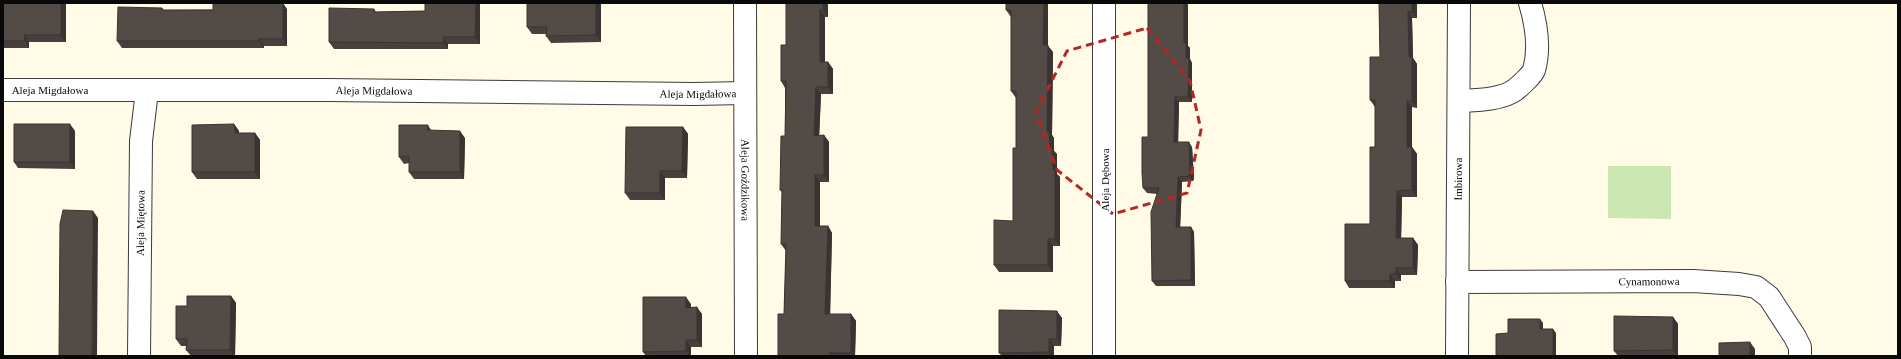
<svg xmlns="http://www.w3.org/2000/svg" width="1901" height="359" font-family="'Times New Roman',serif">
<rect width="100%" height="100%" fill="#fffbe6"/>
<path fill="#cbe7b2" d="M1608 166H1671V219L1608 218Z"/>
<g fill="none" stroke-linecap="round" stroke-linejoin="round">
<defs>
<g id="minor">
<path id="s1" d="M745 3 746 356"/>
<path d="M1104 3V356"/>
<path id="s2" d="M3 90H328L694 94 745 93"/>
<path d="M1459 101C1476 100 1501 100 1515 90 1520 86 1532 75 1534 70 1540 49 1536 23 1530 3"/>
<path id="s3" d="M1457 282 1693 281 1739 284 1756 287 1769 297 1795 337 1800 347V356"/>
<path id="s4" d="M139 356 141 141 147 91"/>
<path id="s5" d="M1457 356 1459 3"/>
</g>
</defs>
<use href="#minor" stroke="#3c3c3c" stroke-width="24"/>
<use href="#minor" stroke="#fff" stroke-width="22"/>
</g>
<path fill="#47403c" d="M3 3 66 4V42H29V48H3Z
M425 3H480V44H448V49H334L329 42 374 9 376 12 425 11Z
M527 3H601V42L551 43 546 36V34H532L527 27Z
M786 3H828V17H825V62H828L833 69V94H821L819 136 824 135 829 142V182H820V226H828L832 233 830 314H851L856 321 855 356H778L784 314 786 251 781 244 782 192 780 190 785 136V88L781 81 786 45Z
M1006 3H1048V46L1053 52 1052 135 1054 138V151L1057 154V174L1060 177V246H1053V272H999L994 265 1013 221 1016 148V98L1011 91V17L1006 10Z
M1148 3H1188V46L1190 48V59L1192 63V102H1179L1178 142 1192 147 1194 178 1193 181 1182 182 1180 227H1191L1194 232 1195 286H1156L1152 281 1157 194 1147 193 1143 188 1148 137Z
M1379 3H1417V18H1412L1413 58 1417 64V108L1412 107V147L1417 154V197H1402L1401 238H1413L1418 245 1417 275H1401V281H1395V288H1349L1345 281 1370 224 1375 147V107L1370 100 1380 57Z
M162 8 164 10 287 9V46H264V48H122L117 41Z
M234 124 239 131V133H255L260 140V179H197L192 172Z
M683 127 688 134 687 178H665V200H630L625 193Z
M431 130 465 138 464 179H414L409 172V163L404 164 399 157Z
M75 131V169L18 168 14 162Z
M231 296 236 303 235 356H191L186 350 187 346H181L176 339 187 306Z
M691 304V308L702 314V347H691V356H646L643 352Z
M1673 317 1678 324V356H1618L1614 351Z
M1062 318 1061 346H1054V356H1002L999 353Z"/>
<path fill="#393431" d="M61 3H65L66 4V42L61 35Z
M283 3 287 9V46L283 39Z
M476 3H480V44L475 37Z
M596 3H601V42L596 35Z
M823 3H828V17L823 10Z
M1044 3H1048V46L1053 52 1052 135 1054 138V151L1057 154V174L1060 177V246L1055 239 1053 170 1047 131 1043 45Z
M1184 3H1188V46L1190 48V59L1192 63V102L1188 97 1184 43Z
M1412 3H1417V18L1412 12Z
M820 10 825 17V69L820 62Z
M1408 11 1412 18 1413 58 1417 64V108L1412 101 1409 57Z
M24 35 29 42V48L25 41Z
M443 37 448 44V49L444 43Z
M259 39 264 46V48L259 41Z
M828 62 833 69V94L828 87Z
M816 87 821 94 819 142 814 136Z
M1175 97 1179 102 1178 148 1174 142Z
M1407 101 1412 107V154L1407 147Z
M70 124 75 131V169L70 162Z
M234 124 239 131V139L235 133Z
M428 125 432 132 427 130Z
M683 127 688 134 687 178 682 171Z
M460 131 465 138 464 179 460 172Z
M255 133 260 140V179L255 172Z
M824 135 829 142V182L824 175Z
M1189 142 1192 147 1194 178 1193 181 1189 176Z
M1412 147 1417 154V197L1412 190Z
M660 171 665 178V200L660 193Z
M815 175 820 182V233L815 226Z
M1178 177 1182 182 1180 232 1176 227Z
M1397 191 1402 197 1401 245 1396 238Z
M93 211 98 218 97 356H92Z
M828 226 832 233 830 321 825 314Z
M1191 227 1194 232 1195 286 1191 280Z
M1413 238 1418 245 1417 275 1413 268Z
M1048 239 1053 246V272L1048 265Z
M1396 268 1401 275V281L1396 274Z
M1390 274 1395 281V288L1390 281Z
M231 296 236 303 235 356H234L230 350Z
M686 297 691 304V315L686 308Z
M697 307 702 314V347L697 340Z
M1057 311 1062 318 1061 346 1057 339Z
M851 314 856 321 855 356H852L851 353Z
M1673 317 1678 324V356H1677L1673 350Z
M1540 319 1543 323V333L1540 329Z
M1553 329 1556 333V356H1553Z
M1049 339 1054 346V356H1051L1049 352Z
M686 340 691 347V356H690L686 351Z
M1750 342 1755 349V356H1750Z"/>
<path fill="#524b46" stroke="#393431" d="M3 3H61V35H24L25 41H3Z
M213 3H283V39H259V41H117L118 7 162 8V10H213Z
M425 3H476L475 37H443L444 43 329 42V8L374 9V12L425 11Z
M527 3H596V35L546 36 547 27H527Z
M786 3H823V10H820V62H828V87H816L814 136 824 135V175H815V226H828L825 314H851V353H830V356H778V314H784L786 244H781L782 190H780L781 136H785L786 81H781V45H786Z
M1006 3H1044L1043 45H1048L1047 131H1049L1050 148H1052L1053 170H1055V239H1048V265H994V220L1013 221V148H1016V91H1011V10H1006Z
M1148 3H1184V43H1186V58H1189L1188 97H1175L1174 142H1189L1190 173 1189 176 1178 177 1176 227H1191V280L1152 281 1151 212 1159 188H1143L1142 173V137H1148Z
M1379 3H1412V12L1408 11 1409 57H1412V101H1407V147H1412V190L1397 191 1396 238H1413V268H1396V274H1390V281H1345V224H1370V147H1375V100H1370V57H1380Z
M14 124H70V162H14Z
M234 124 235 133H255V172H192V125Z
M399 125H428L427 130 460 131V172H409V156L399 157Z
M626 127H683L682 171H660V193H625Z
M63 210 93 211 92 356H59L60 224Z
M187 296H231L230 350H186L187 339H176V306H187Z
M643 297H686V308L697 307V340H686V351L643 352Z
M999 310 1057 311V339H1049V352L999 353Z
M1614 316 1673 317V350L1614 351Z
M1508 319H1540V329H1553V356H1496V334L1508 333Z
M1750 342V356H1719V343Z"/>
<path fill="none" stroke="#b52627" stroke-width="3" stroke-dasharray="8 5" stroke-linejoin="round" d="M1147 28 1190 81 1201 130 1187 193 1113 214 1057 170 1036 112 1067 51Z"/>
<g text-anchor="middle" dominant-baseline="central" stroke-width="4" stroke-linejoin="round" paint-order="stroke">
<g font-size="11" fill="#090909" stroke="#fff">
<text stroke="none"><textPath href="#s2" startOffset="47">Aleja Migdałowa</textPath></text>
<text stroke="none"><textPath href="#s2" startOffset="371">Aleja Migdałowa</textPath></text>
<text stroke="none"><textPath href="#s2" startOffset="695">Aleja Migdałowa</textPath></text>
<text stroke="none"><textPath href="#s1" startOffset="177">Aleja Goździkowa</textPath></text>
<text transform="translate(1105 180) rotate(-90)">Aleja Dębowa</text>
<text stroke="none"><textPath href="#s5" startOffset="177">Imbirowa</textPath></text>
<text stroke="none"><textPath href="#s4" startOffset="133">Aleja Miętowa</textPath></text>
<text stroke="none"><textPath href="#s3" startOffset="192">Cynamonowa</textPath></text>
</g>
</g>
<rect width="1901" height="359" fill="none" stroke="#090909" stroke-width="8"/>
</svg>
